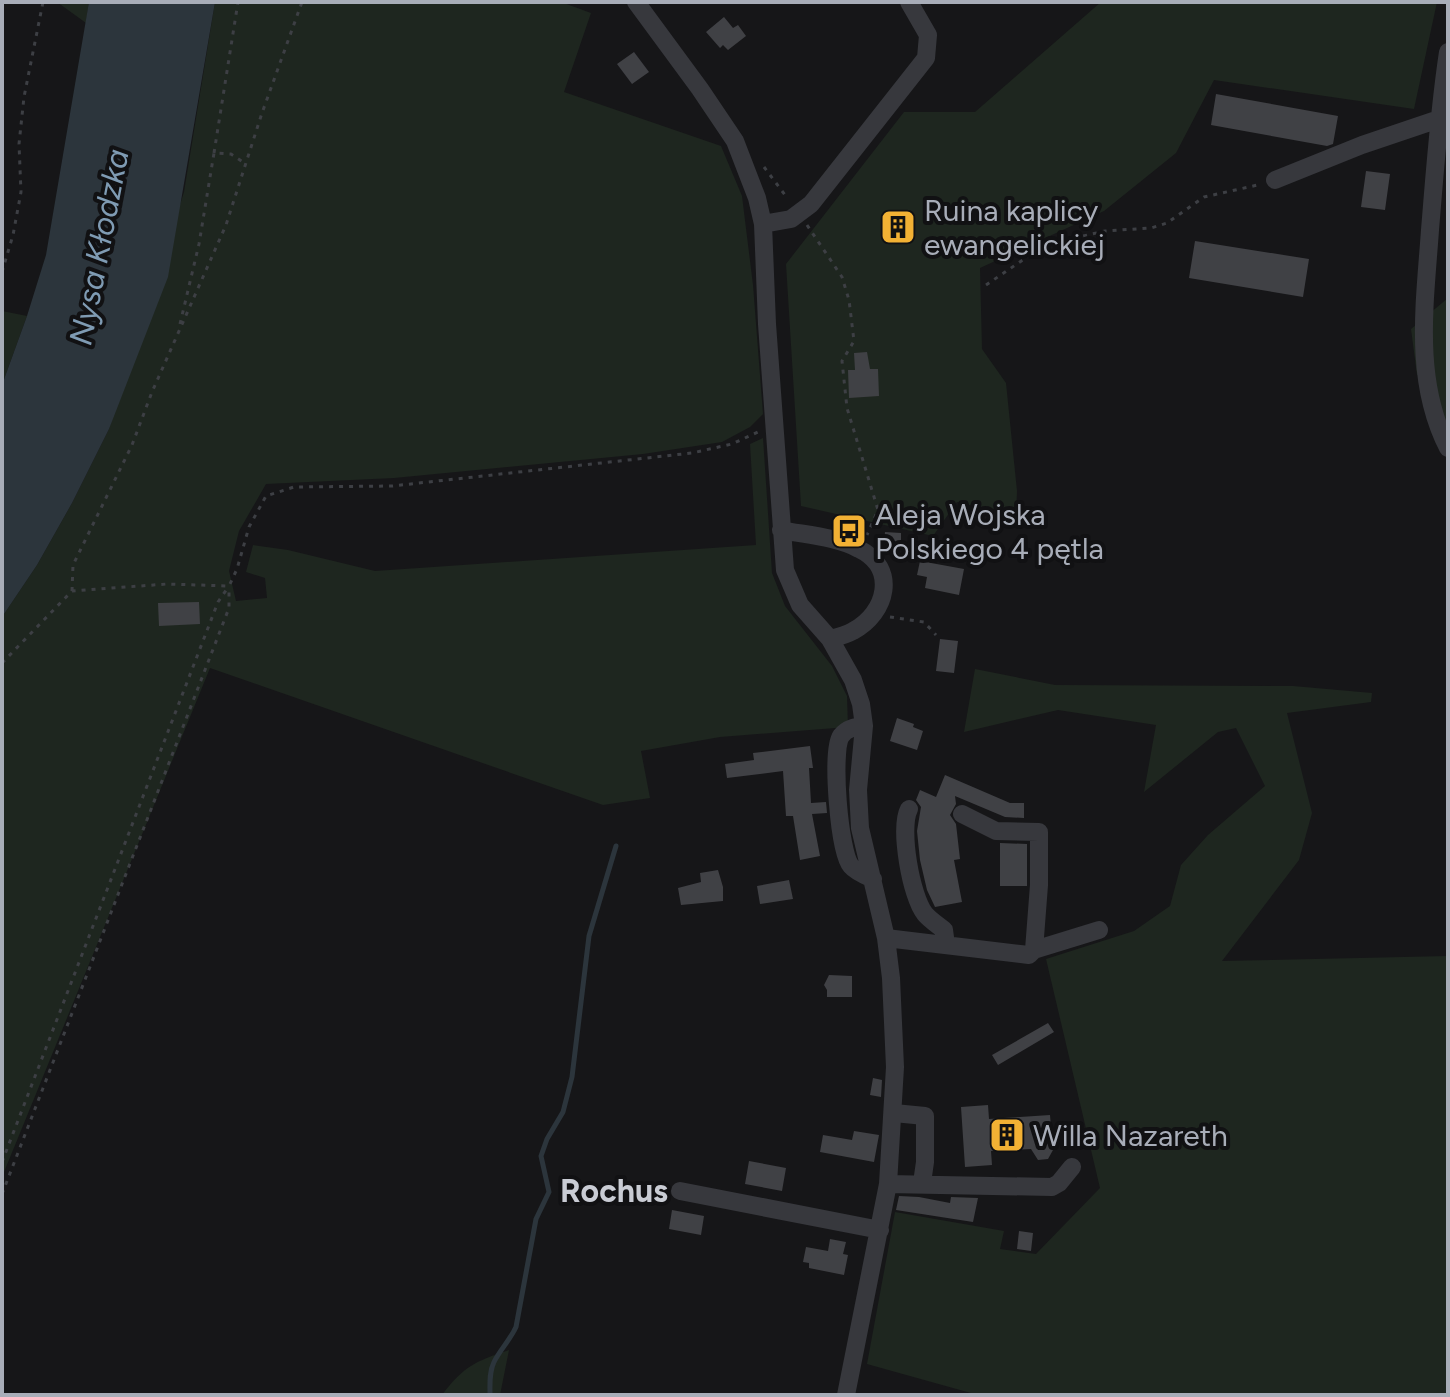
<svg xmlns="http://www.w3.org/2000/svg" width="1450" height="1397" font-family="Figtree,sans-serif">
<rect width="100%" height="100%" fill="#161618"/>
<path fill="#1e261f" d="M57 2H89L86 23Z
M215 2H561L591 13 564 92 721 146 742 196 753 285 763 414 750 427 722 442 643 454 394 478 266 484 239 531 229 571 236 601 267 598 265 578 246 572 253 545 288 550 375 571 756 545 750 444 763 438 772 573 785 606 832 666 847 696 848 727 720 737 641 751 650 798 603 805 210 668 2 1177V617L37 565 72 503 109 429 184 192Z
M1101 2H1437L1414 109 1214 80 1176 153 1104 211 980 268 982 349 1006 383 1017 491 1016 516 957 502 933 536 801 506 786 264 904 112H975Z
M1448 298V434L1433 378 1417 375 1411 329Z
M2 311 27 316 2 385Z
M975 669 1055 685 1293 686 1372 693 1371 702 1287 713 1312 813 1299 860 1222 961 1448 956V1395H978L867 1364 895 1212 1004 1231 1000 1249 1036 1254 1100 1188 1046 959 1134 931 1170 906 1181 865 1208 835 1265 786 1236 728 1218 732 1144 792 1156 725 1058 710 964 732Z
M509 1350 500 1395H442C464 1366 474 1362 509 1350Z"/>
<path fill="#2c353c" d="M89 2H215L168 277 109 429 72 503 37 565 2 617V385L27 316 46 255Z"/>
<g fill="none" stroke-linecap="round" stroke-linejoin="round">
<path stroke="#2c353c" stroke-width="5" d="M490 1395C490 1384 489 1372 494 1362 500 1350 510 1340 516 1327L536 1219 549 1192 541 1156 547 1139 563 1112 572 1077 589 936 616 846"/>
</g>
<path fill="#404145" d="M724 17 733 28 738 25 746 36 728 50 723 45 720 48 706 32Z
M634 52 649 72 632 84 617 64Z
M1216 94 1338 116 1333 144 1327 146 1211 125Z
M1366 171 1390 174 1385 210 1361 207Z
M890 214 908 215V234L902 240 894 239 888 233Z
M1195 241 1309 259 1303 297 1189 278Z
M867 352 870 369H878L879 396 849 398 848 370H855L854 353Z
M885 532 901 533V544L884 543Z
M920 561 964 569 959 595 925 588 927 577 917 575Z
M199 602 200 624 159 626 158 603Z
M940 639 958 641 954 673 936 671Z
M897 718 914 724 913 727 923 731 917 750 890 741Z
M810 746 813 768H809L811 803 826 802 827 813 812 814 820 856 800 860 793 816H786L783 771 727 778 725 764 754 760 753 753Z
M945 775 1010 803H1024V818L1005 817 955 796 956 804 950 815 956 824 960 859 954 860 962 902 935 907 927 890 920 860 917 831 921 807 916 800 920 790 936 797Z
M1000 843 1027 844V886H1000Z
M718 870 723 887V901L681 905 678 888 701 882 700 873Z
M789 880 793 899 760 904 757 886Z
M829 975 852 976V997H827V990L824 985Z
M1048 1023 1054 1032 998 1065 992 1055Z
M873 1078 882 1080 881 1097 870 1095Z
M988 1105 989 1119 1050 1115 1053 1150 1048 1159 1038 1160 1031 1149 991 1151 992 1165 965 1167 961 1107Z
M854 1131 879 1135 874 1162 820 1152 823 1135 852 1140Z
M749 1161 786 1168 782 1191 745 1184Z
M899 1196 919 1197 950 1203 951 1197 978 1198 973 1222 896 1210Z
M672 1210 704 1216 701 1235 669 1229Z
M1019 1231 1033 1233 1031 1251 1017 1249Z
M830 1239 846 1242 843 1254 848 1255 844 1275 809 1268V1263L803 1262 806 1247 828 1251Z"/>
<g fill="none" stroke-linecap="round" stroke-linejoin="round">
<path stroke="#3d3f44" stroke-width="3" stroke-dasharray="4 6" stroke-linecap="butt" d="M214 153 238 2
M764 167 788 199
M807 225 842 277 849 300 854 341 842 361 847 408 878 510 867 535
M2 272 13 235 21 192 19 144 24 97 43 2
M986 285 1036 251 1070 239 1105 231 1151 228 1167 223 1204 197 1262 184
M180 324 199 244 214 153 231 154 246 164
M72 591 73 565 132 445 152 392 226 225 262 113 302 2
M890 617 924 622 936 635
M2 663 72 591 167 584 229 586 237 569 249 527 266 496 294 487 392 486 692 453 732 444 760 431
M2 1162 218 602 229 586
M2 1194 229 608V588"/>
<path stroke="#37383d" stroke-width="18" d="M636 2 700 89 735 141 757 198 763 224 767 324 785 570 800 605 830 639 853 680 861 704 864 726 858 790 860 828 886 938 891 978 895 1067 888 1184 846 1395
M1448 52C1439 111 1435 170 1430 230 1425 303 1413 380 1448 448
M1275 180 1362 145 1439 119
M763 224 791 219 811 204 926 58 928 35 909 2
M781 530C806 535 837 537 859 549 898 568 887 613 853 631 846 635 838 637 830 639
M864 726C855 727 847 728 841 736 831 751 839 852 851 866 856 872 866 876 873 879
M909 809C899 828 911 897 925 914 930 920 938 925 944 930L946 945
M886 938 1029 955 1034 950 1039 885V832L996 831 962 814
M1034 950 1099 930
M894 1113 925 1116V1162L922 1183
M888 1184 1052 1187 1059 1183 1072 1167
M680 1191 880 1230"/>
</g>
<defs>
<symbol id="building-square" viewBox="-11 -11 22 22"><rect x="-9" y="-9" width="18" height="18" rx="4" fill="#f2b134" stroke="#111113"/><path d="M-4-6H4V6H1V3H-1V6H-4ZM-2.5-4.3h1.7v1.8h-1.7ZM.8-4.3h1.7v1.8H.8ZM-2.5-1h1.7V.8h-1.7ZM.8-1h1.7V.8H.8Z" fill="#111"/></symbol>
<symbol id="bus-square" viewBox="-11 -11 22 22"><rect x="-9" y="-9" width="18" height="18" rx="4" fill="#f2b134" stroke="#111113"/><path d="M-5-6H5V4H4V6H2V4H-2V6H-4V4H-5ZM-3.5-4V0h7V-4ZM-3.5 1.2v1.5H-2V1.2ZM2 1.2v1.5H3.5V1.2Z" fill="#111"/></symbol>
</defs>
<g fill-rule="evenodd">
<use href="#building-square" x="878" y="207" width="40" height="40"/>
<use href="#bus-square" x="829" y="511" width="40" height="40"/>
<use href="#building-square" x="987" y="1115" width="40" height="40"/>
</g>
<g text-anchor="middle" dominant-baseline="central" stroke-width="8" stroke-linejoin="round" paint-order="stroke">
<g font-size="30" fill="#a8adb8" stroke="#111113" text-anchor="start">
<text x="924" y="210">Ruina kaplicy<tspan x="924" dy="34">ewangelickiej</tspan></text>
<text x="875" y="514">Aleja Wojska<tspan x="875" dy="34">Polskiego 4 pętla</tspan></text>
<text x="1033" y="1135">Willa Nazareth</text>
</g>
<g font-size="32" font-style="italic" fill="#7f9bb3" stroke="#111113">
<text transform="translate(99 247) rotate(-79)">Nysa Kłodzka</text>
</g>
<g font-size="32" font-weight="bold" fill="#c9ccd4" stroke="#111113">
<text x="614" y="1191">Rochus</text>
</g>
</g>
<rect width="1450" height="1397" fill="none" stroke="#a8adb8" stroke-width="8"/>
</svg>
